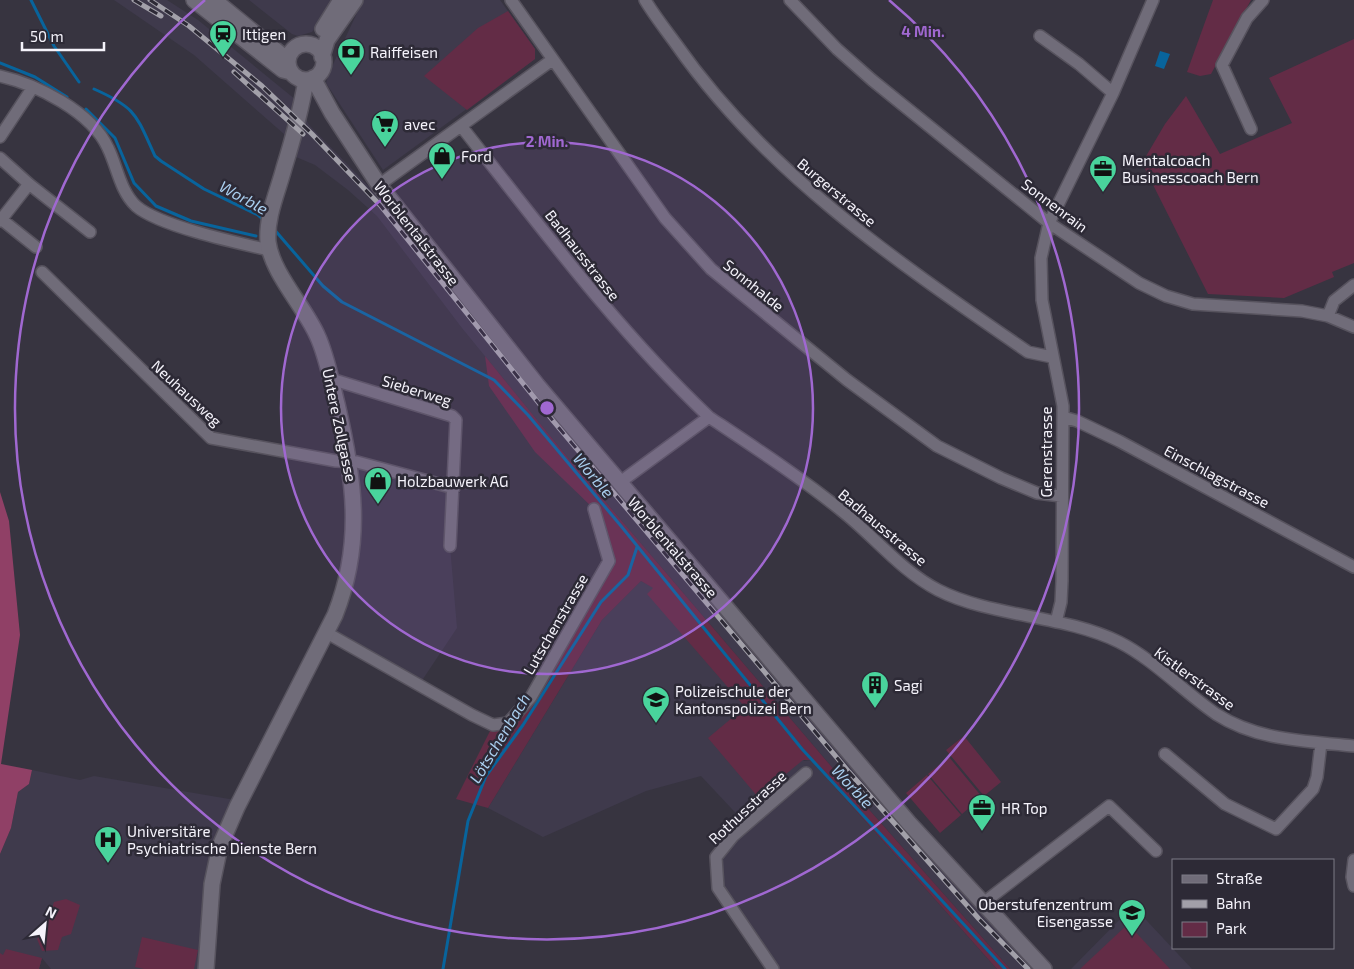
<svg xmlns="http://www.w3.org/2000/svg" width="1354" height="969" font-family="'Exo 2',sans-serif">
<rect width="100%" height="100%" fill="#373440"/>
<path fill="#3f3a4c" d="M114 0H167L198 20 296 100 309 125 383 201 532 391 959 890 1037 969H1010L842 779 568 458 462 328 377 216 348 190 315 165 289 154 292 141 194 55Z
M249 0H338L312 32 298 36 292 34Z
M363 0H500L535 49V59L383 170 326 83 329 73Z
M350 461 454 488 450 546 457 628 419 685 327 633 346 587Z
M641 581 654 588 804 761 811 760 997 969H773L728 905 716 857 746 824 701 776 646 791 543 837 488 808 602 620Z
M32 770 80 780 94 776 241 801 225 834 206 969H51L42 958 39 969H0V854L11 828 18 792 29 784Z
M1133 906 1192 969H1071Z"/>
<path fill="#632c46" d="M1213 0H1251L1211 74 1200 76 1187 72Z
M508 11 535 49V59L467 110 424 76 478 28Z
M1354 39V263L1332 272 1334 277 1284 298 1208 294 1142 163 1165 124 1186 96 1220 154 1292 123 1269 78Z
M485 356 568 458 842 779 1010 969H997L811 760H803L758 797 708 738 745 707 647 594 653 588 641 581 602 620 488 808 456 799 493 725 508 723 531 697 609 561 594 509 535 452 489 386Z
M964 736 1001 782 984 796 946 750Z
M949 757 982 797 962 814 928 774Z
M927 775 961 815 940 833 906 793Z
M66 899 80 905 71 934 62 937 58 950 42 951 37 939 45 929 54 902Z
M1128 924 1170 969H1080Z
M142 937 198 950 194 969H144L135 967Z
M6 949 42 958 39 969H0V953L3 955Z"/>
<path fill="#904066" d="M0 492 9 521 20 635 1 764 32 770 29 784 18 792 11 828 0 854Z"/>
<path fill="#08649c" d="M1160 51 1170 54 1164 69 1155 66Z"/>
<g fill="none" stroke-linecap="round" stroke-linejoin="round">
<path stroke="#08649c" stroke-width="3" d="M31 0 54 46 79 82
M0 63 35 77 67 97
M94 89C137 108 136 115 155 156L161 161 204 189 258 215 265 221
M86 109 115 138 134 183 156 206 191 221 256 236
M273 228 323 286 342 302 494 380 528 415 621 526 802 749 1005 969
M443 969 468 821 486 776 523 725 601 602 628 575 637 547"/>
<defs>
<path id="street" d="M511 0 665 218 711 269 847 380 937 446 1001 478 1037 493 1061 496
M645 0C654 15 665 29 676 44 767 174 899 263 1028 352L1052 357
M790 0 837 49 872 80 1049 223 1139 283 1166 296 1193 304 1302 311 1328 316 1354 327
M1040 36 1079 64 1113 93
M0 76C36 84 92 112 108 148 117 166 120 191 136 206 159 226 238 243 269 250
M461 126C540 226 616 329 709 417
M1251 129 1222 65 1247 18 1263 0
M0 137 33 87
M0 158 29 184 0 221
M29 184 90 232
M379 185 552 60
M1 219 36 247
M42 272 211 438 336 461 357 462 454 488
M1328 316 1334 301 1354 285
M331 379 452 416 456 420 450 546
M1063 417 1077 421 1119 441 1354 567
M619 483 709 417C754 447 800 477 842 511 874 536 901 571 938 590 991 617 1064 615 1119 642 1153 659 1184 692 1216 714 1258 741 1306 741 1354 746
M1056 622 1061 602 1062 581 1063 406 1042 300 1041 258 1049 223 1113 93 1153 0
M327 633 472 715 493 725 508 723 531 697 609 561 594 509
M1165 754 1225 804 1276 829 1313 789 1317 777 1321 743
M1354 860 1352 877 1354 886
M982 904 1109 806 1156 851
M773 969 718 888 716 857 733 836 806 773"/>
<path id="secondary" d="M194 0 283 70 291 72
M214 0 279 53
M323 29 341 0
M288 62a18 18 0 1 1 36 0a18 18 0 1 1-36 0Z
M322 57 327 40 355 0
M313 78 332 113 379 185 537 385 909 823 1044 969
M206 969 212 884 220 846 237 807 335 615C364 542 354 477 337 404 331 381 327 356 317 335 304 306 272 273 268 242 266 217 278 191 284 168 293 139 301 110 306 80"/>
</defs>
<use href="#street" stroke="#57535e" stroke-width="14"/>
<use href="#secondary" stroke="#57535e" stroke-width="18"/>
<use href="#street" stroke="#706c79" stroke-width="11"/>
<use href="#secondary" stroke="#706c79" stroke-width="15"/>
<defs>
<path id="rail" d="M134 0 161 16
M150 0 189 26 262 86 312 134 380 205 554 422 849 772 979 919 1028 969
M234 72 303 134"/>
</defs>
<use href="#rail" stroke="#a2a0a9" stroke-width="5"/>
<use href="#rail" stroke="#2d2a36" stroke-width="3" stroke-dasharray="9" stroke-linecap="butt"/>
</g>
<circle cx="547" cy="408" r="266" fill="#a068d1" fill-opacity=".12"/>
<g fill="none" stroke="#a068d1" stroke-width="2.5">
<circle cx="547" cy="408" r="266"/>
<path d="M889 0A532 532 0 1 1 205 0"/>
</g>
<defs>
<symbol id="station-pin" viewBox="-11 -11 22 30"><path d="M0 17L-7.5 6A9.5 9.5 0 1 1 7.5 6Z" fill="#49d49c" stroke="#2d2a36"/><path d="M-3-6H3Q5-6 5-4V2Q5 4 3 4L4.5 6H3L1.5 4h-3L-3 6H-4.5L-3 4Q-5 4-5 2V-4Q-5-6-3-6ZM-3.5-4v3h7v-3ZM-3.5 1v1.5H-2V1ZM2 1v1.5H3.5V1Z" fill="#111"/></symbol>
<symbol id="bank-pin" viewBox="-11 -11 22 30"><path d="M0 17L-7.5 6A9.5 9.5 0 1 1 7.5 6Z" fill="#49d49c" stroke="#2d2a36"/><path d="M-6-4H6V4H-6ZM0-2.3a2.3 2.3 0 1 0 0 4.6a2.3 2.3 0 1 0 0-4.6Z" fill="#111"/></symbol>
<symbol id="supermarket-pin" viewBox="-11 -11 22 30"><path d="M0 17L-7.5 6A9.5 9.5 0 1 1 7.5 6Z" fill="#49d49c" stroke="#2d2a36"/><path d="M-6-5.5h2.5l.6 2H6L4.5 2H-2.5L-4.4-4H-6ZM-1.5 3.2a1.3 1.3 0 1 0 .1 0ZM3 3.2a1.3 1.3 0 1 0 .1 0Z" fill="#111"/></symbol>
<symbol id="shop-pin" viewBox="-11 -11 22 30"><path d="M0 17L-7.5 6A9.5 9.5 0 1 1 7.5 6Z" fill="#49d49c" stroke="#2d2a36"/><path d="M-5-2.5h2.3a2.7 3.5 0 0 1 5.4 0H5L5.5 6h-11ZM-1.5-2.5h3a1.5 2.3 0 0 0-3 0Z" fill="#111"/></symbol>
<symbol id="office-pin" viewBox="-11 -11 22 30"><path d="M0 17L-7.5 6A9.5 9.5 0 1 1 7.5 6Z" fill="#49d49c" stroke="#2d2a36"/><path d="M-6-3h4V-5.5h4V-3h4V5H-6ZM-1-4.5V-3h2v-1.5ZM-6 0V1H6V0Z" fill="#111"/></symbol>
<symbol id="building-pin" viewBox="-11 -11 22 30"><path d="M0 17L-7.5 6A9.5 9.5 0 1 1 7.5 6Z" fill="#49d49c" stroke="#2d2a36"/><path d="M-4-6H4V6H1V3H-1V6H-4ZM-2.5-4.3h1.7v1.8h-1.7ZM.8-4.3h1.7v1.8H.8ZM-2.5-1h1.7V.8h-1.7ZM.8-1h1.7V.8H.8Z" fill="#111"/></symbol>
<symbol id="school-pin" viewBox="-11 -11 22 30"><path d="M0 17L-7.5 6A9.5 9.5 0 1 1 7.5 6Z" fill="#49d49c" stroke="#2d2a36"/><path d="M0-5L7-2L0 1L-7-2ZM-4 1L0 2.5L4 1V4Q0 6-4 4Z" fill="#111"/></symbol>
<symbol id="hospital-pin" viewBox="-11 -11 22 30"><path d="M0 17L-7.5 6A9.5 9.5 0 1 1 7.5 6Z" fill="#49d49c" stroke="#2d2a36"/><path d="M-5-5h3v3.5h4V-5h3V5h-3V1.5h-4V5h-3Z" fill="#111"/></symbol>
</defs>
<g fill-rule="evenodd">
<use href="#station-pin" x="207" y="18" width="32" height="43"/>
<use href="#bank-pin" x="335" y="36" width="32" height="43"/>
<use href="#supermarket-pin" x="369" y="108" width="32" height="43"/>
<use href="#shop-pin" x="426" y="140" width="32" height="43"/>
<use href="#office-pin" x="1087" y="153" width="32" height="43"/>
<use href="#shop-pin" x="362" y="465" width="32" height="43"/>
<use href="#building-pin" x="859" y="669" width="32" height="43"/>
<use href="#school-pin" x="640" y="684" width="32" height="43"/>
<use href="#office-pin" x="966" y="792" width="32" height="43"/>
<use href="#hospital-pin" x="92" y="824" width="32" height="43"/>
<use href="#school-pin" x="1116" y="897" width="32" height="43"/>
</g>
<g text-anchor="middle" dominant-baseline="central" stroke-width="5" stroke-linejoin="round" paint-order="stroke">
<g font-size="15" fill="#f5f3fb" stroke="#2d2a36" text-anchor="start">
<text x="242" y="34">Ittigen</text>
<text x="370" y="52">Raiffeisen</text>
<text x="404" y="124">avec</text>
<text x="461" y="156">Ford</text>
<text x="1122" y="160">Mentalcoach<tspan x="1122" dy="17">Businesscoach Bern</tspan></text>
<text x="397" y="481">Holzbauwerk AG</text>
<text x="894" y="685">Sagi</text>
<text x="675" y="691">Polizeischule der<tspan x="675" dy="17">Kantonspolizei Bern</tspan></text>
<text x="1001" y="808">HR Top</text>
<text x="127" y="831">Universitäre<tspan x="127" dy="17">Psychiatrische Dienste Bern</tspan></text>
<text x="1113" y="904" text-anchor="end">Oberstufenzentrum<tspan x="1113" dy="17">Eisengasse</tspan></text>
</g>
<g font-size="15" fill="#f5f3fb" stroke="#2d2a36">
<text transform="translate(837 192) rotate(40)">Burgerstrasse</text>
<text transform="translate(1055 205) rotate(37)">Sonnenrain</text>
<text transform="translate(417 233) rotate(52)">Worblentalstrasse</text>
<text transform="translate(583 255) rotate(52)">Badhausstrasse</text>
<text transform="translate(754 285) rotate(39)">Sonnhalde</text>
<text transform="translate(417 390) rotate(17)">Sieberweg</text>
<text transform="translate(187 393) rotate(43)">Neuhausweg</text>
<text transform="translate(340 425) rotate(78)">Untere Zollgasse</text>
<text transform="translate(1046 452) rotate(-90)">Gerenstrasse</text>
<text transform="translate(1217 476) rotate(28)">Einschlagstrasse</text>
<text transform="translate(883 527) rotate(40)">Badhausstrasse</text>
<text transform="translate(673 547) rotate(49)">Worblentalstrasse</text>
<text transform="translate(555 624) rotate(-60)">Lutschenstrasse</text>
<text transform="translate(1195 678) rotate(36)">Kistlerstrasse</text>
<text transform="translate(747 807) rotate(-43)">Rothusstrasse</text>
</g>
<g font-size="16" font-style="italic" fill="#aacfef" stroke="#2d2a36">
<text transform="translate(244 197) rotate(29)">Worble</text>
<text transform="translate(594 475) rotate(50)">Worble</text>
<text transform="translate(499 738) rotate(-59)">Lötschenbach</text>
<text transform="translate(853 786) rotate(47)">Worble</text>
</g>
</g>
<circle cx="547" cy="408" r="8" fill="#a068d1" stroke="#2d2a36" stroke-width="2.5"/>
<g font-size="15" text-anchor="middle" font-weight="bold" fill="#a068d1" stroke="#2d2a36" stroke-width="5" stroke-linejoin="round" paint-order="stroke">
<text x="923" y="37">4 Min.</text>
<text x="547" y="147">2 Min.</text>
</g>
<rect x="1172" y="859" width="162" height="90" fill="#2d2a36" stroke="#7d7a85"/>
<rect x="1182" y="875" width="25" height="8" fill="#706c79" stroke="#7d7a85"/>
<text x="1216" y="884" font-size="15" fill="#f5f3fb">Straße</text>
<rect x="1182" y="900" width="25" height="8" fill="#a2a0a9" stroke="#7d7a85"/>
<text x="1216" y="909" font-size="15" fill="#f5f3fb">Bahn</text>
<rect x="1182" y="922" width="25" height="15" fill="#632c46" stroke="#7d7a85"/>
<text x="1216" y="934" font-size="15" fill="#f5f3fb">Park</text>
<g transform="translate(45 924) rotate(27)" stroke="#2d2a36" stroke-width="4" paint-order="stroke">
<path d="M0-4L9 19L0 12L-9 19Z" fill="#f5f3fb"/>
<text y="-8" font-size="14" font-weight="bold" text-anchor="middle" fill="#f5f3fb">N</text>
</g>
<path d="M22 42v8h82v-8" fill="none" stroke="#f5f3fb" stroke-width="2.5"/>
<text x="30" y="42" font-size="15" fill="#f5f3fb" stroke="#2d2a36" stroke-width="4" paint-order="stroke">50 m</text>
</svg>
